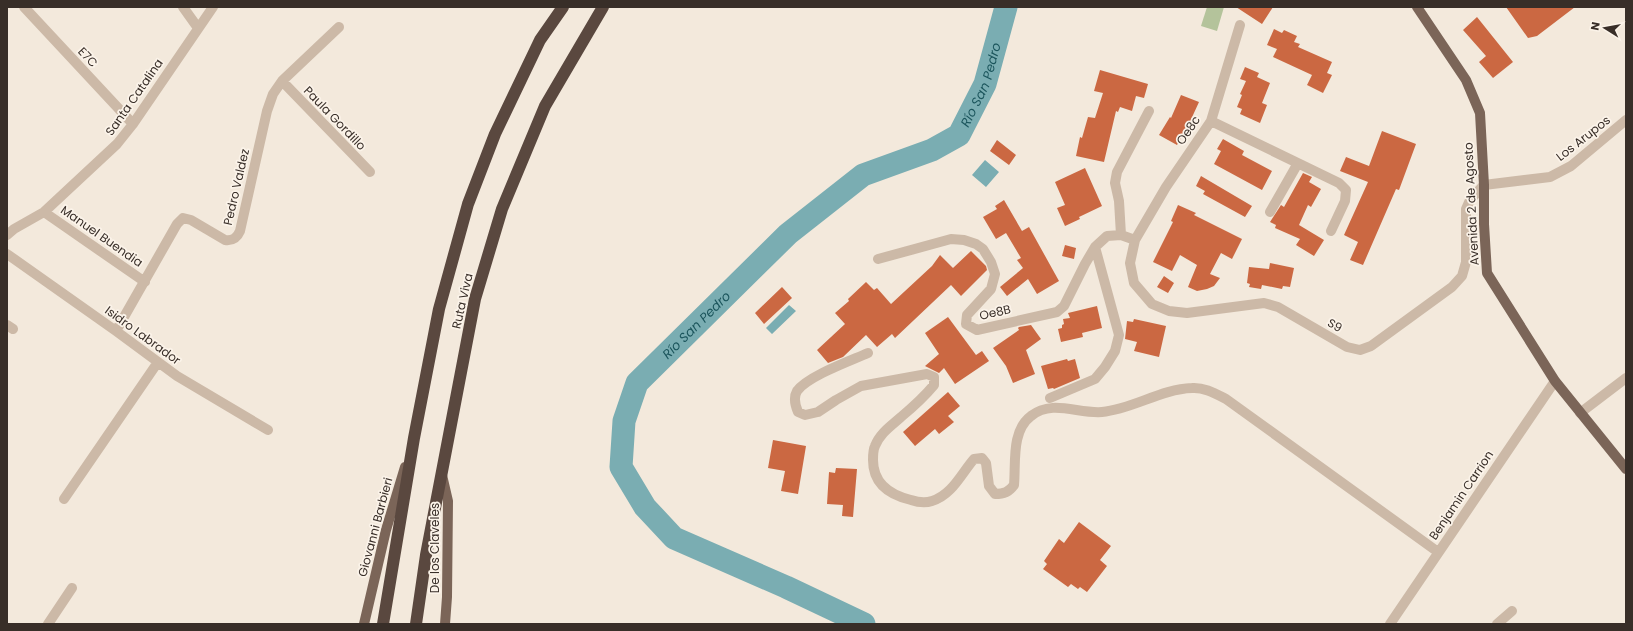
<svg xmlns="http://www.w3.org/2000/svg" width="1633" height="631" font-family="Poppins,sans-serif">
<rect width="100%" height="100%" fill="#f3e9dc"/>
<path fill="#b4c39b" d="M1207 7H1224L1217 31 1201 26Z"/>
<path fill="#7aadb2" d="M985 160 999 172 986 187 972 175Z
M789 305 796 311 772 334 766 328Z"/>
<g fill="none" stroke-linecap="round" stroke-linejoin="round">
<path stroke="#7aadb2" stroke-width="23" id="s1" d="M864 624 786 587 674 538 645 507 621 467 624 421 637 383 788 234 863 175 932 150 959 135 985 84 1006 7"/>
</g>
<path fill="#cb6842" d="M1236 7H1273L1262 24Z
M1506 7H1575L1537 36 1528 38Z
M1477 17 1513 62 1493 78 1479 62 1486 56 1463 30Z
M1274 29 1282 33 1284 30 1297 36 1294 42 1300 44 1298 47 1332 62 1327 73 1332 75 1323 93 1307 85 1312 75 1273 57 1277 49 1267 45Z
M1245 67 1259 73 1257 77 1270 83 1262 103 1267 105 1260 123 1240 114 1242 109 1237 107 1242 95 1240 94 1246 81 1240 79Z
M1100 70 1148 84 1144 98 1136 96 1132 111 1120 107 1118 112 1116 111 1104 162 1076 156 1080 137 1082 138 1088 117 1095 118 1103 93 1094 91Z
M1181 95 1199 102 1188 126 1177 145 1159 135 1170 117 1171 118Z
M1382 131 1416 144 1399 190 1396 189 1363 265 1350 260 1358 242 1344 235 1368 182 1340 171 1346 157 1369 166Z
M1223 139 1244 151 1242 155 1272 171 1262 190 1214 164 1221 151 1217 149Z
M997 140 1016 155 1009 165 990 151Z
M1085 168 1102 206 1079 217 1080 219 1065 226 1057 208 1065 205 1055 182Z
M1303 173 1312 177 1309 182 1321 189 1311 207 1308 205 1299 225 1324 240 1314 256 1296 245 1300 239 1275 228 1276 225 1270 222 1281 205 1284 207Z
M1201 176 1252 206 1245 217 1203 194 1205 191 1196 186Z
M1004 200 1022 231 1029 227 1059 281 1037 294 1028 279 1007 296 1000 287 1023 268 1017 260 1021 258 1006 233 996 239 983 217 997 209 995 206Z
M1178 205 1196 213 1194 215 1242 239 1232 259 1221 253 1210 274 1220 278 1214 286 1207 289 1197 291 1188 287 1197 265 1180 255 1172 271 1153 262 1173 222 1171 221Z
M1065 245 1076 248 1074 259 1062 256Z
M971 251 986 266 987 270 961 296 951 285 895 338 892 334 877 347 866 335 843 357 828 363 817 350 845 324 835 313 849 301 848 299 866 282 874 290 877 288 891 304 932 266 940 255 953 268Z
M1270 263 1294 268 1290 287 1283 286 1282 289 1262 285 1261 289 1249 287 1250 284 1247 283 1249 267 1269 269Z
M1164 276 1174 283 1168 293 1157 287Z
M782 287 792 298 764 324 755 313Z
M1097 306 1102 328 1082 333 1083 337 1061 342 1058 329 1062 328V325L1064 324 1063 319 1070 318 1068 313Z
M948 317 976 355 982 351 989 361 955 384 944 368 939 373 925 366 939 354 925 333Z
M1134 319 1166 326 1159 357 1134 351 1137 342 1125 339 1127 321 1133 322Z
M1031 325 1041 339 1026 350 1035 374 1013 383 1006 366 993 348 1019 330 1018 328 1019 327Z
M1067 359 1068 361 1075 359 1080 378 1054 389 1053 388 1048 389 1041 366Z
M948 392 960 406 948 416 954 422 939 434 935 429 915 446 903 432Z
M773 440 806 446 798 494 781 491 785 471 768 468Z
M836 468 857 469 853 517 842 516 843 505 827 504 829 472 835 473Z
M1079 522 1111 546 1100 560 1107 566 1087 592 1080 587 1078 589 1071 584 1068 587 1043 569 1047 564 1044 561 1059 539 1064 543Z"/>
<g fill="none" stroke-linecap="round" stroke-linejoin="round">
<path stroke="#ccb9a7" stroke-width="10" d="M24 7 133 124
M183 7 198 28
M1240 25 1211 121 1166 187 1135 240 1130 263 1134 283 1152 304 1169 311 1187 313 1264 303 1278 307 1347 347 1360 350 1371 346 1452 287 1462 276 1466 262V209L1470 200 1484 185 1550 177 1571 166 1626 120
M282 81 370 172
M1211 121 1339 183 1346 190 1345 201 1331 231
M44 212 145 282
M1270 212 1298 163
M7 235 14 229 44 212 117 144 133 124 213 7
M1121 235 1119 201 1115 183 1117 172 1149 111
M7 254 116 331 177 376 268 430
M878 259 951 239 964 240 976 244 983 249 991 262 995 274 991 289 967 315 966 324 977 330 1057 312 1064 306 1085 264 1095 247 1107 236 1121 235 1135 240
M7 325 13 329
M116 331 177 224 183 218 191 220 225 240C233 241 237 238 240 231L267 111 273 94 282 81 339 27
M868 353C850 361 808 376 797 391 793 398 795 405 798 412L805 415 818 412 836 400 861 386 927 374 934 377V385C924 397 913 407 901 417 891 426 880 433 875 446 873 450 873 455 873 460 873 484 890 495 911 500 917 502 926 503 932 501 952 495 961 474 974 459L982 458 986 463 989 486 995 494C1004 494 1009 492 1014 485 1016 463 1011 431 1031 416 1052 399 1078 414 1102 412 1133 409 1161 389 1192 388 1204 387 1216 394 1226 399L1438 552
M1050 398 1095 379 1105 367 1115 351 1119 335 1095 247
M1580 413 1626 378
M64 499 158 362
M48 624 72 588
M1390 624 1555 381
M1497 624 1512 611"/>
<path stroke="#7b6558" stroke-width="10" d="M1417 7 1466 80 1480 113 1484 185V224L1487 273 1555 381 1626 469
M442 475 448 501 447 597 445 624
M364 624 386 530 405 467"/>
<path stroke="#5a483f" stroke-width="12" d="M383 624 414 438 439 309 468 204 495 134 540 40 563 7
M416 624 426 555 475 299 502 209 545 106 603 7"/>
</g>
<g text-anchor="middle" dominant-baseline="central" stroke-width="3.5" stroke-linejoin="round" paint-order="stroke">
<g font-size="12" fill="#382e28" stroke="#fbf3e9">
<text transform="translate(88 57) rotate(47)">E7C</text>
<text transform="translate(134 97) rotate(-55)">Santa Catalina</text>
<text transform="translate(335 118) rotate(46)">Paula Gordillo</text>
<text transform="translate(1188 130) rotate(-56)">Oe8c</text>
<text transform="translate(1583 138) rotate(-38)">Los Arupos</text>
<text transform="translate(236 187) rotate(-77)">Pedro Valdez</text>
<text transform="translate(1471 204) rotate(-93)">Avenida 2 de Agosto</text>
<text transform="translate(102 236) rotate(35)">Manuel Buendia</text>
<text transform="translate(462 301) rotate(-77)">Ruta Viva</text>
<text transform="translate(995 312) rotate(-13)">Oe8B</text>
<text transform="translate(1335 325) rotate(30)">S9</text>
<text transform="translate(143 335) rotate(36)">Isidro Labrador</text>
<text transform="translate(1461 495) rotate(-56)">Benjamin Carrion</text>
<text transform="translate(375 527) rotate(-75)">Giovanni Barbieri</text>
<text transform="translate(434 548) rotate(-90)">De los Claveles</text>
</g>
<g font-size="13" font-style="italic" fill="#1b555c" stroke="#fbf3e9">
<text stroke="none"><textPath href="#s1" startOffset="851">Río San Pedro</textPath></text>
<text stroke="none"><textPath href="#s1" startOffset="467">Río San Pedro</textPath></text>
</g>
</g>
<rect width="1633" height="631" fill="none" stroke="#382e28" stroke-width="16"/>
<g transform="translate(1605 28) rotate(281)" stroke="#fbf3e9" stroke-width="3" paint-order="stroke">
<path d="M0-3L7 15L0 10L-7 15Z" fill="#382e28"/>
<text y="-6" font-size="11" font-weight="bold" text-anchor="middle" fill="#382e28">N</text>
</g>
</svg>
